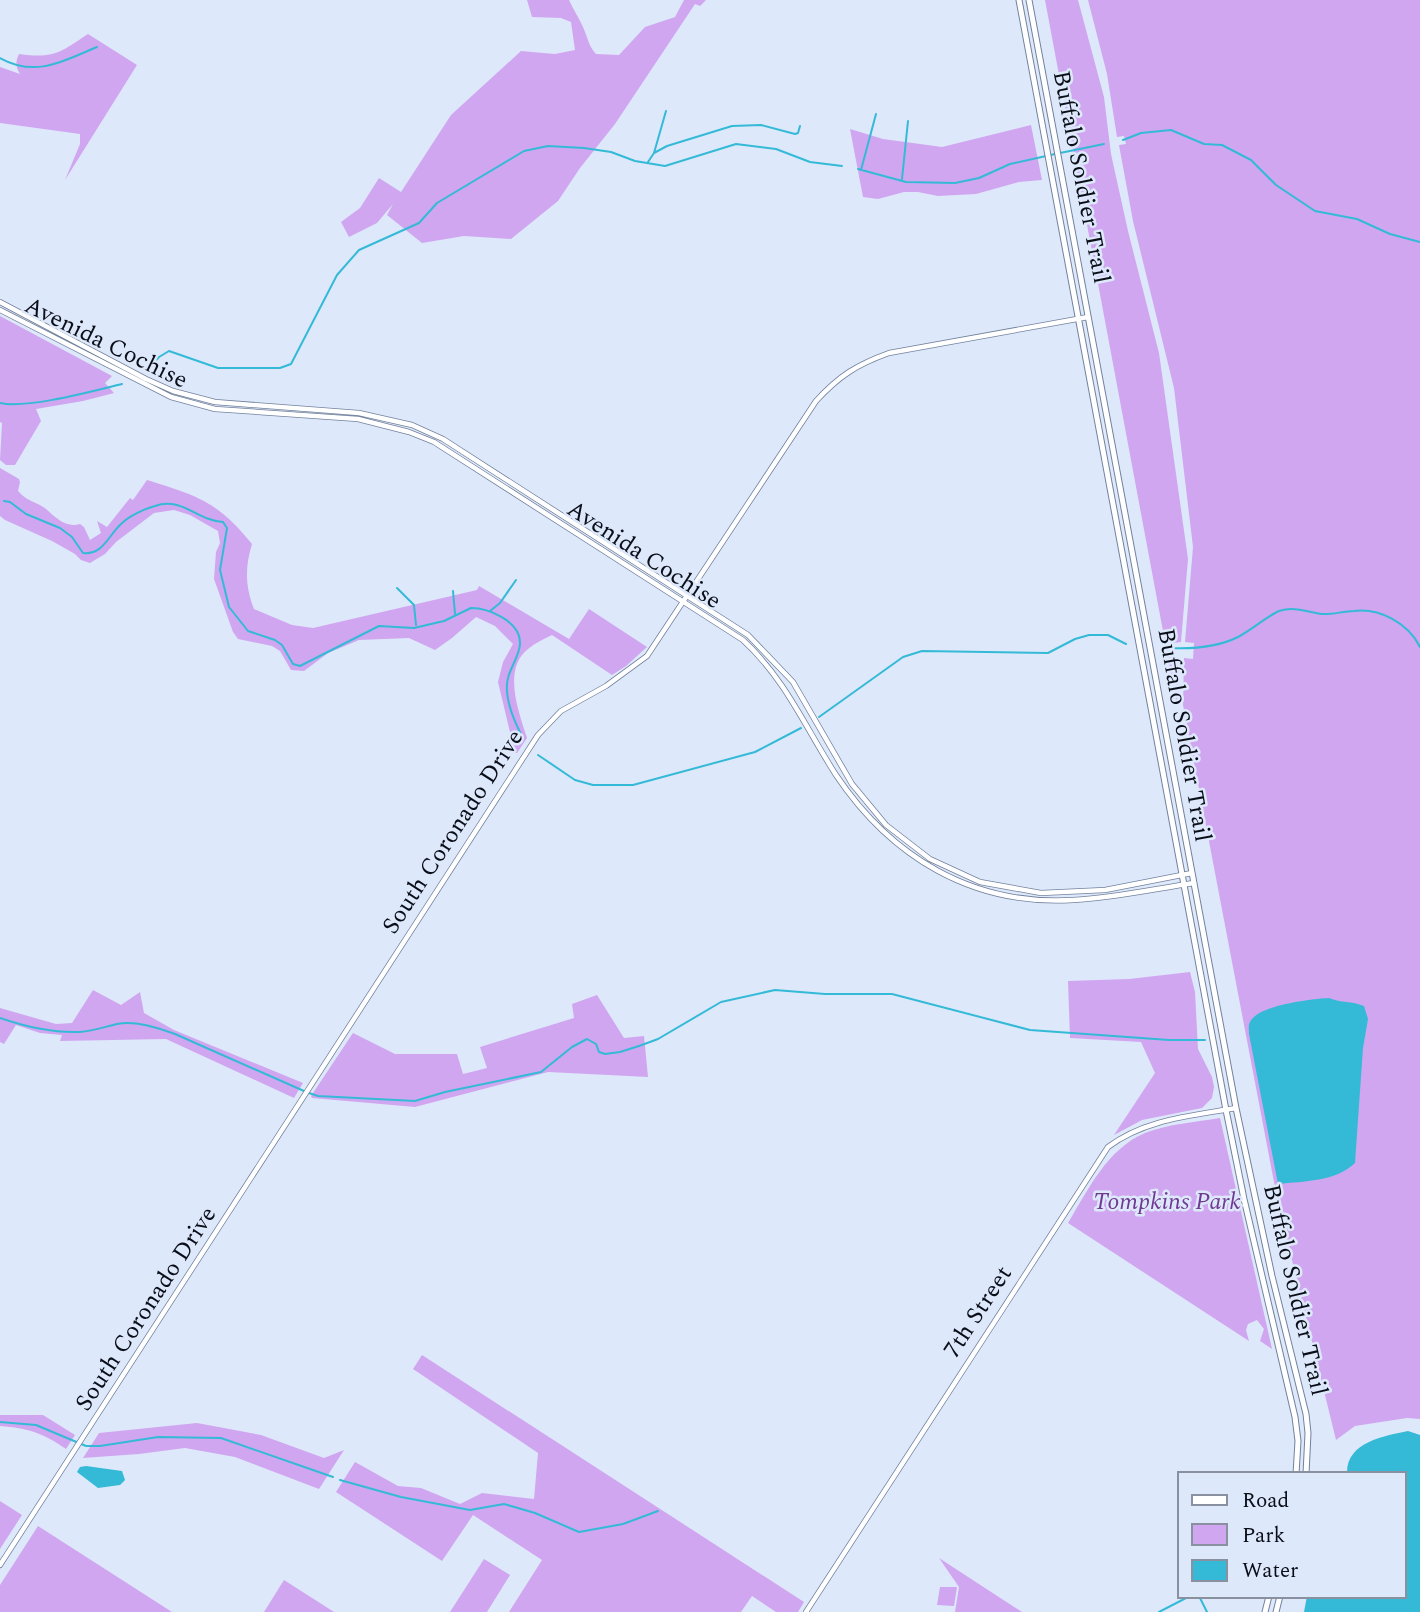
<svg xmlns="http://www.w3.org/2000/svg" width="1420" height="1612" font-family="Spectral,serif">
<rect width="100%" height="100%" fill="#dee8fb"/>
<path fill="#d0a6f0" d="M527 0H569C573 9 579 18 583 27 588 38 588 45 596 54L619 55 645 27 675 17 684 0H706L700 6 695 4 615 124 580 168 558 201 511 239 464 236 422 243 387 215 393 204 377 223 349 237 341 222 360 208 379 178 401 192 451 115 521 51 555 54 575 50 571 22 561 18 532 17Z
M1045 0H1078L1104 97 1111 154 1128 231 1159 353 1188 559 1181 642 1172 643V658H1180L1177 706Z
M1088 0H1420V1419L1407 1418 1355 1426 1336 1440 1278 1203 1183 705 1184 658 1193 659 1194 643 1185 642 1193 547 1174 388 1133 221 1119 145 1126 144 1124 136 1117 137 1107 74Z
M88 34 137 65 65 180 80 144V134L0 123V67L20 74C16 67 15 62 19 54 54 59 61 52 88 34Z
M1031 125 1042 180 1019 182 976 194 938 196 918 192H904L878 199 863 197 850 129 883 139 942 147Z
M0 316 112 376 105 383 114 393 83 401 36 409 41 421 15 465H6L0 460 2 423 0 422Z
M0 468 19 479 20 482 18 491C29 503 36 501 46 509 56 518 66 528 80 524L84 527 90 540 101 533 97 521 107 527 130 498 133 500 147 480C198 496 217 501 252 544 245 567 245 586 254 609L292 625 313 628 477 590 479 586 569 639 589 609 647 647 626 666 612 675 552 635C544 639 535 643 528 649 502 669 519 713 527 738L517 753H515L498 682 503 662 513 644 495 626 476 617 452 638 435 650 409 638 359 640 328 653 304 671 291 670 280 651 272 646 238 639 233 632 214 579 216 552 220 543 218 531 190 515 174 510 154 513 116 542 105 554 90 563 81 560 75 554 52 541 5 520 0 516Z
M1190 972 1195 992 1198 1049 1212 1077 1214 1087 1212 1098 1202 1108 1142 1120 1114 1135 1155 1073 1141 1042 1070 1038 1068 981 1129 979Z
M93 990 121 1005 140 992 144 1013 174 1030 303 1083 294 1098 166 1039 60 1041 62 1035 40 1033 16 1025 4 1044 0 1042V1008L56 1024 72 1023Z
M597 995 624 1038 644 1036 648 1077 548 1072 415 1107 312 1098 311 1096 353 1033 395 1054H457L463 1074 487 1068 480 1047 574 1018 572 1004Z
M1220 1118 1272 1349 1260 1341 1264 1329 1257 1320 1248 1324 1246 1330 1249 1341 1068 1223C1088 1190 1107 1149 1145 1133 1168 1124 1196 1122 1220 1118Z
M422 1355 804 1602 798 1612H776L752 1596 741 1612H509L542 1560 473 1515 442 1561 336 1492 355 1462 398 1486 421 1488 460 1504 482 1493 534 1499 538 1453 413 1369Z
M0 1415H43L75 1435 66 1449C43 1433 28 1428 0 1426Z
M197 1423 261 1435 324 1458 344 1450 319 1489 235 1457 185 1448 139 1454 83 1458 99 1433Z
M0 1501 22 1515 0 1549Z
M38 1526 172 1612H0V1585Z
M939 1558 1022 1612H955L959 1587Z
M484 1559 510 1575 487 1612H450Z
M284 1580 334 1612H264Z
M940 1587H957L954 1606 937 1605Z"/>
<path fill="#34bad6" d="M1329 998C1341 1003 1352 1001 1364 1006L1368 1019 1363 1048 1355 1163C1335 1182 1304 1181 1278 1184L1249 1034C1249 1030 1248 1026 1250 1022 1258 1005 1312 999 1329 998Z
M1408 1431 1420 1435V1612H1304L1307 1596H1404V1474H1347C1346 1442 1384 1436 1408 1431Z
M86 1466 122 1471 125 1480 120 1485 98 1488 77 1472 80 1467Z"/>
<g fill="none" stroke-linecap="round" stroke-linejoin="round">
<path stroke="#34bad6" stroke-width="2" d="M0 58C36 78 63 61 97 47
M1123 140 1141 133 1171 130 1204 144 1222 145 1251 160 1276 185 1315 211 1357 219 1390 234 1420 242
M654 153 667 146 732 126 761 125 795 134 798 133 800 126
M1060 153 1104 144
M648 162 654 153 666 111
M858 169 906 182 955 183 979 178 1010 164 1055 154
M861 170 876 114
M902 179 908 121
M150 367 159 357 169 351 218 368H280L291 364 337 275 359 250 419 223 437 203 524 151 548 146 584 148 611 152 635 161 665 166 736 144 776 149 810 162 842 166
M0 403C27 409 93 391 122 384
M4 501 10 502 26 514 60 528 72 537 83 553C103 555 108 536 121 524 129 516 144 509 155 506 181 496 198 521 223 522L227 528 220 570 229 607 248 631 275 640 282 645 293 664 300 666 379 626 414 628 444 621 471 608C488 608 521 621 520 644 519 660 505 672 507 691 508 707 515 723 523 738
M397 588 414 605 416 625
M453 591 455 614
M490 611 500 603 516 580
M1170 648C1193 649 1218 647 1238 637 1250 631 1269 615 1279 611 1294 606 1307 612 1322 614 1332 615 1343 611 1354 611 1380 608 1408 623 1420 647
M819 717 903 657 922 651 1048 653 1075 639 1089 635H1108L1126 644
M538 755 575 780 593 785H633L755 752 801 728
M0 1018C26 1027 52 1033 80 1032 93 1031 104 1027 117 1024 135 1020 158 1028 175 1034L304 1091
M309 1093 318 1096 415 1101 445 1092 541 1072 572 1047 587 1039 596 1044 599 1052 605 1054 620 1052 639 1046 658 1039 721 1002 775 990 825 994H892L1030 1030 1169 1040H1205
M0 1422 36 1425 86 1446H100L158 1437 221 1438 333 1477
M340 1480 401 1497 470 1510 504 1504 535 1513 579 1532 623 1524 658 1511
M1199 1596 1207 1612
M1159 1612 1190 1596"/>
<defs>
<path id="secondary" d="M0 302 146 379 173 391 215 402 359 413 412 425 443 439 748 635 793 682 852 784 886 825 930 859 980 882 1041 893 1105 890 1192 873
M0 310 171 397 215 409 358 419 409 432 434 442 743 640C786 680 805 727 836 775 891 857 972 906 1073 900 1113 898 1154 889 1194 883
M0 1565 538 735 561 711 606 686 647 656 816 401C839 376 856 365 889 353L1088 317
M806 1612 1108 1147C1145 1119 1191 1116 1236 1108"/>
<path id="primary" d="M1019 0 1226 1110 1244 1199 1295 1417 1298 1441 1296 1474
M1029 0 1236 1108 1272 1276 1306 1414 1308 1433 1306 1474
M1265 1612 1269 1596
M1276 1612 1280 1596"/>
</defs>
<use href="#secondary" stroke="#72829d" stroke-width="6"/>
<use href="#primary" stroke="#72829d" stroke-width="7"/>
<use href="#secondary" stroke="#fff" stroke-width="4.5"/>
<use href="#primary" stroke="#fff" stroke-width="5"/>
</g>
<g text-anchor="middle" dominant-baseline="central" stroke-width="5" stroke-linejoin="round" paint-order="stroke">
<g font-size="24" fill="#090e18" stroke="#dee8fb">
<text transform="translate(1081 177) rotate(79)">Buffalo Soldier Trail</text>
<text transform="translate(106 343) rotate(26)">Avenida Cochise</text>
<text transform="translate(644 555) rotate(33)">Avenida Cochise</text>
<text transform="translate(1184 735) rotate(80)">Buffalo Soldier Trail</text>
<text transform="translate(453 832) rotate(-57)">South Coronado Drive</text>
<text transform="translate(1295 1290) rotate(77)">Buffalo Soldier Trail</text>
<text transform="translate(146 1309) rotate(-57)">South Coronado Drive</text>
<text transform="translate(978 1312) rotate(-57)">7th Street</text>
</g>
<g font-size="24" font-style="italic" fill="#703a93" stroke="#dee8fb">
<text x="1167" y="1202">Tompkins Park</text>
</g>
</g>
<rect x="1178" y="1472" width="228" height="126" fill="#dee8fb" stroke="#8991a0" stroke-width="2"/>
<rect x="1192" y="1495" width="35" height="10" fill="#ffffff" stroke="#8991a0" stroke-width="2"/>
<text x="1242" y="1507" font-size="21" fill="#090e18">Road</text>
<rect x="1192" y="1524" width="35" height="21" fill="#d0a6f0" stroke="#8991a0" stroke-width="2"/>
<text x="1242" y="1542" font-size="21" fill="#090e18">Park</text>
<rect x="1192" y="1560" width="35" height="21" fill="#34bad6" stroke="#8991a0" stroke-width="2"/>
<text x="1242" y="1577" font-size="21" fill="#090e18">Water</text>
</svg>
